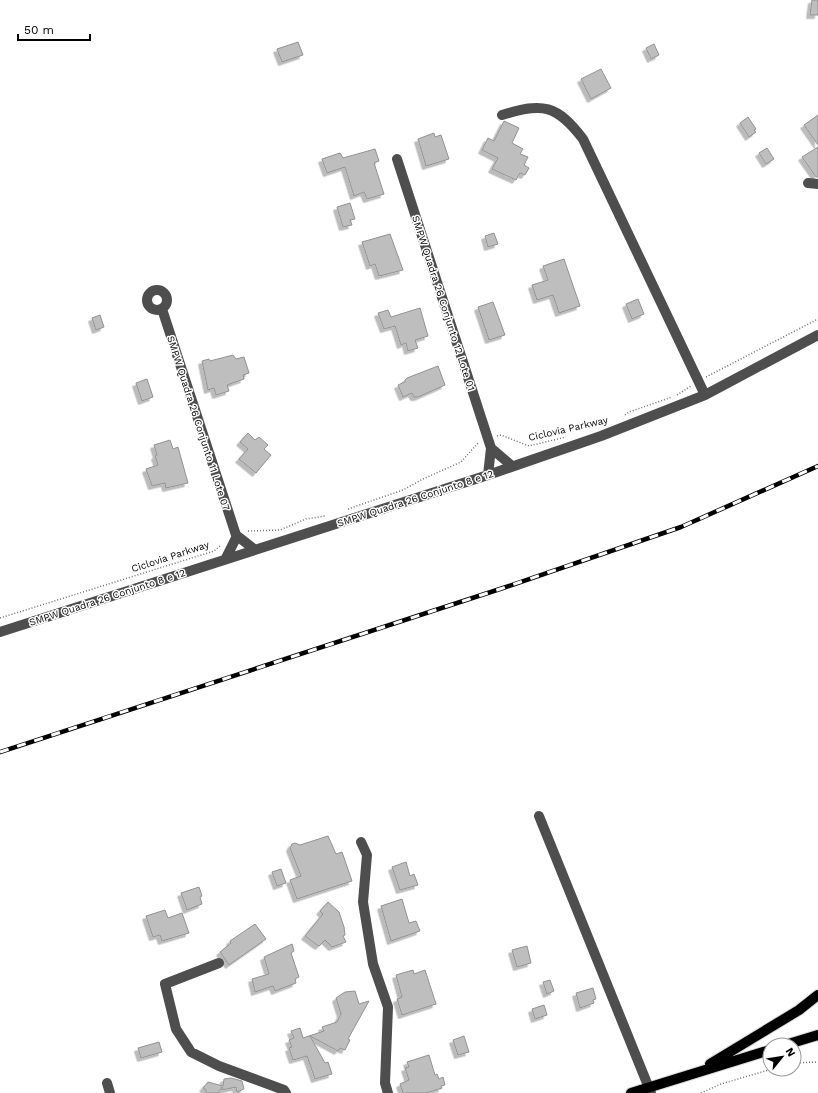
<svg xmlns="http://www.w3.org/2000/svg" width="818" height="1093" font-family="'Work Sans',sans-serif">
<defs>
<filter id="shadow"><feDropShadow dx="-3.5" dy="3.5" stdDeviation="0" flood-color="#0004"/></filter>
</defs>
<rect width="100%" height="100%" fill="#fff"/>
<!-- building -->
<path fill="#bebebe" stroke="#929292" filter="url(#shadow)" d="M812,0H818V15H810Z
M298,42L303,55L282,62L277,49Z
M654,44L659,55L651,59L646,48Z
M601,69L611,88L591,99L581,79Z
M818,115V145L804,125Z
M748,117L756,129L754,130L756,132L749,137L740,123Z
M504,121L519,128L512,143L523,149L520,154L528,157L524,165L529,168L525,175L520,173L516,180L492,169L498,158L482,150L488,138L494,141Z
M434,133L435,137L441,135L449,159L426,166L418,139Z
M818,147V177H816L802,157Z
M767,148L774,159L766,164L759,153Z
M375,149L379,161L374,163L384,194L367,199L364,192L354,196L345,167L327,173L322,159L340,153L343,158Z
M350,203L355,219L350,220L352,225L343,227L337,207Z
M494,233L498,244L488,247L485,236Z
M390,234L403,270L379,276L375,264L370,266L362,242Z
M564,259L580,306L559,313L553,295L537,300L532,285L548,280L543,266Z
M638,299L644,314L632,319L626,304Z
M493,302L505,335L489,340L478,307Z
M420,308L428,336L415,340L418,348L408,351L406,343L401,345L395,326L384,329L378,313L388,310L391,317Z
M100,315L104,327L96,330L92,318Z
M233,355L236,359L244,357L249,373L243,375L244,379L227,385L229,391L216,395L214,388L208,390L202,361L209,359L210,361Z
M438,366L445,385L418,397H414L412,393L403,397L398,385L405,382V380L407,378Z
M147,379L153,397L142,401L136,383Z
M248,433L255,440L259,437L268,445L264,449L271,455L256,473L239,459L248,449L240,442Z
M170,440L173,449L178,447L188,483L166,488L165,483L152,486L146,469L158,465L155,456L157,455L154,445Z
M328,836L336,854L342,852L352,881L297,899L290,880L301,876L290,848L292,844L295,843L300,845Z
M406,862L410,876L414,874L418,885L400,890L392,867Z
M281,869L286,883L277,886L272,872Z
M199,887L202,896L200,897L202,904L187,910L181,893Z
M402,899L409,923L416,921L420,931L391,941L381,906Z
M328,902L339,912L344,927L345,935L343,936L346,942L332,947L325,940L319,946L317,945L305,936L323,914L320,911Z
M165,910L168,918L182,913L189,933L162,941L160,935L153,937L146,916Z
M255,924L266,939L229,965L220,952L231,943L230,941Z
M292,944L294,951L291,953L299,977L295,979L296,983L275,991L273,986L255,992L252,979L269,974L264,957Z
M527,946L531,963L517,967L512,950Z
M413,970L414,974L425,970L436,1004L402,1015L397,999L402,997L396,975Z
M550,980L554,991L547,994L543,982Z
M593,988L596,999L593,1000L594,1003L580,1008L576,993Z
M355,991L359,1004L369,1001L348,1039L350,1040L345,1050L340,1048L338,1051L310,1036L325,1063L328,1062L332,1074L315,1079L307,1056L293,1060L289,1048L292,1047L289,1040L294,1038L291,1031L300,1028L303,1038L324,1031L322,1027L337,1022L341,1014L336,998L345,992Z
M544,1005L547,1015L535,1019L532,1009Z
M464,1036L469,1052L458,1055L453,1040Z
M159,1042L162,1052L141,1058L138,1048Z
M429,1055L435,1075L437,1074L439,1079L443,1077L445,1085L441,1086L442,1088L426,1093H403L400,1084L409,1080L405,1068L409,1067L407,1062Z
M231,1078L242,1081L244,1089L237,1092L236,1087L222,1090V1087L218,1093H206V1090L203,1088L208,1082L223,1086L224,1079Z"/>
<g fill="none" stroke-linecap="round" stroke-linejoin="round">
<defs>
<path id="major" d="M785,1045L818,1035
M710,1064L799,1010L818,995
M631,1093L770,1050"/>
</defs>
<!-- major casing -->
<use href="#major" stroke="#dbdbdb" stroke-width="12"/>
<!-- path -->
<path stroke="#707070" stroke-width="1.5" stroke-dasharray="1 2" stroke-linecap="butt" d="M706,377L818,319
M677,395L691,386
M625,415L629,412L672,397
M497,436L501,435L529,446L566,437
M348,509L403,490L423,479L461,462L479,442
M248,531L280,530L306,519L325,516
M0,618L214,551L220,546
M794,1063L818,1062
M701,1093L721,1084L772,1069"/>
<!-- minor -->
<path stroke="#4e4e4e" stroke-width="10" d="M502,115C543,102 557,105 583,139L705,395
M397,159L491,448L488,475
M808,183L818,184
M147 300a10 10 0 1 1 20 0a10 10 0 1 1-20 0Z
M162,309L236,535L254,549
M491,448L512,466
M226,558L237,536
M0,632L488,475L601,436L705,395L818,335
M539,816L651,1093
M361,842L367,855L363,902L373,964L388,1007L385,1083L388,1093
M219,963L165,984L176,1029L191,1052L219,1066L284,1090L286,1093
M107,1083L110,1093"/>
<!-- major -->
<use href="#major" stroke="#000" stroke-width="10"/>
<defs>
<path id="rail" d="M0,752L500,589L681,527L818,466"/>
</defs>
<!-- rail casing -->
<use href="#rail" stroke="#000" stroke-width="4.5"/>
<!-- rail -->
<use href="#rail" stroke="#fff" stroke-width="3" stroke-dasharray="9" stroke-linecap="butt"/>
</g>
<g text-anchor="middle" stroke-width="3" stroke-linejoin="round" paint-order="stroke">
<!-- street labels -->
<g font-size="10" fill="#000" stroke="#fff">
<text transform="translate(444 303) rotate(72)" y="4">SMPW Quadra 26 Conjunto 12 Lote 01</text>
<text transform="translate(199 423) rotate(72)" y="4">SMPW Quadra 26 Conjunto 11 Lote 07</text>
<text transform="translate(568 428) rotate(-13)" y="4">Ciclovia Parkway</text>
<text transform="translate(415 498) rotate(-18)" y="4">SMPW Quadra 26 Conjunto 8 e 12</text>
<text transform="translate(170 556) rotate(-18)" y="4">Ciclovia Parkway</text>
<text transform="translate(107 597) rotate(-18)" y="4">SMPW Quadra 26 Conjunto 8 e 12</text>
</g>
</g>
<!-- north arrow -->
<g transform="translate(782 1057) rotate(60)"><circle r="19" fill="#ffffff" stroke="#999999"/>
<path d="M0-3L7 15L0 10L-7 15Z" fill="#000000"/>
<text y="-6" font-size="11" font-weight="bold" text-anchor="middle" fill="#000000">N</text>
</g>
<!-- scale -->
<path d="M18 34v6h72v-6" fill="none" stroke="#000000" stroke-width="2"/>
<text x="24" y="34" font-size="12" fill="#000000" stroke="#ffffff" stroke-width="3" paint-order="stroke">50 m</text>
</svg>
